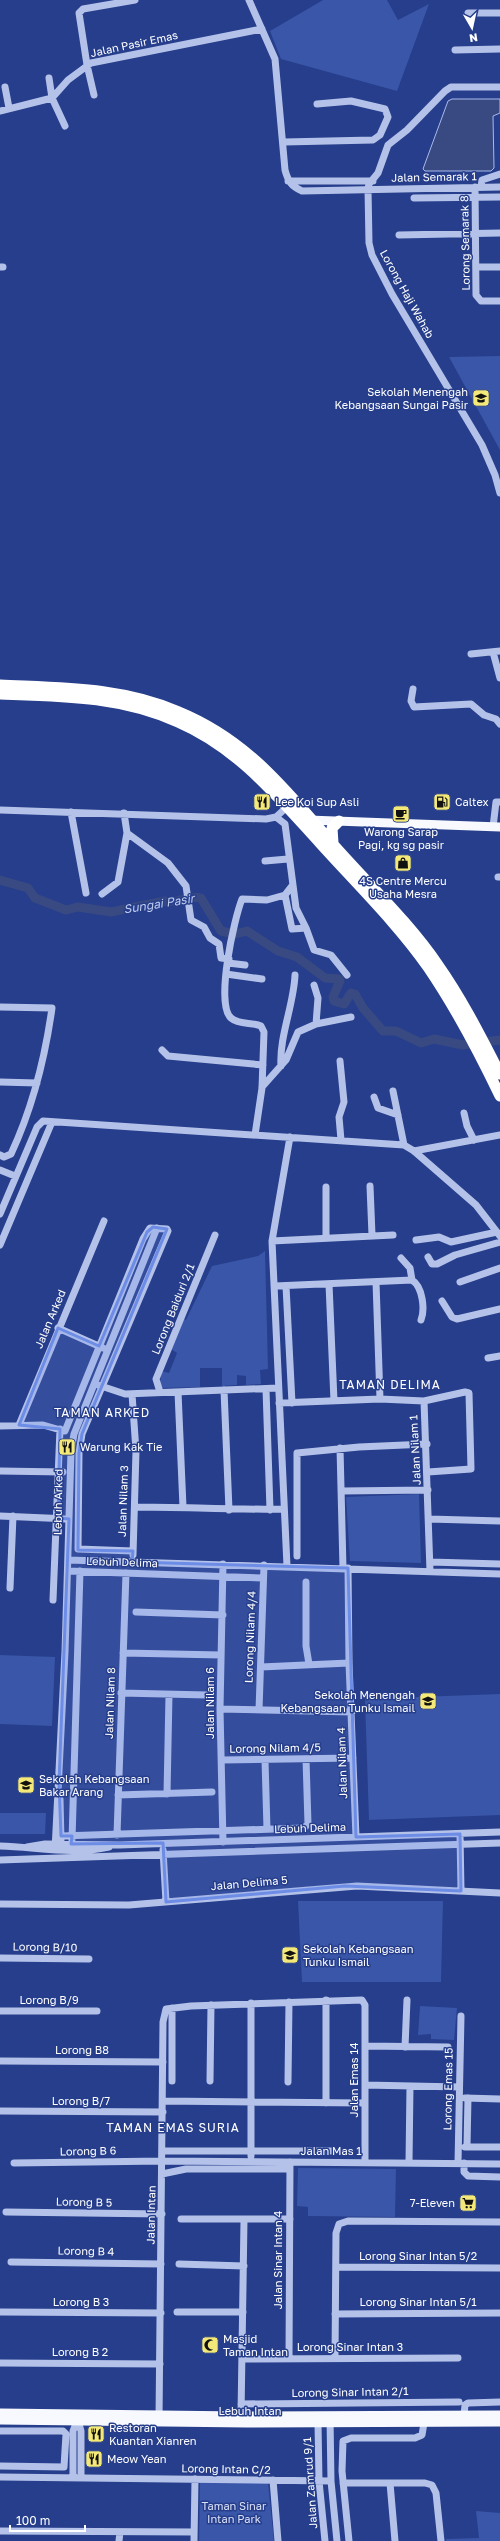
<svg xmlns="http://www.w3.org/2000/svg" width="500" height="2541" font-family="'Golos Text',sans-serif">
<rect width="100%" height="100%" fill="#263e8b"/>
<!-- green -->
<path fill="#3a56a8" d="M323,0H387L398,20L429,4L397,91L281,59L270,31Z
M500,356V450L449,357Z
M265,1251L268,1369L260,1370L261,1384L246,1385V1376L237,1375V1385L222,1386V1368H200V1387L160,1388L161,1371L169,1373L177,1353L171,1349L184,1319L186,1320L212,1266L258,1256Z
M419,1494L421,1563L350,1561L346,1497Z
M0,1655L55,1657L52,1726L0,1724Z
M500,1694V1815L369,1820L365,1699Z
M0,1813H46L45,1834H0Z
M298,1901H443L441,1982H302Z
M420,2006L457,2008L454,2040L431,2039V2034L418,2035Z
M298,2168L396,2169L395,2217L308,2216V2207L297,2206Z
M200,2482L268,2483L274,2541H199Z
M476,2511L500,2513V2541H446V2539L479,2538Z"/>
<!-- water -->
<path fill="#394a83" stroke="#a8baeb" d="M452,99H500V113L493,116L494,168L491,171H425L423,169L448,101Z"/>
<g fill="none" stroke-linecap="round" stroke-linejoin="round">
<!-- river -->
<path stroke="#394a83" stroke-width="9" d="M0,880L28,888L35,898L66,910L78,907L111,912L165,901C177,904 189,895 201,898L221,931L235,934L247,931L278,951L297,957L325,978L339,979L340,981L333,997L334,1001L344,1004L351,993L355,994L363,1008L383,1031H396L421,1043L434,1039L463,1045L500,1040"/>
<!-- minor -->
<path stroke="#b4c2ea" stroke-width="7" d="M249,0L275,59L285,170C288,181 291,186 302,191L500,187
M468,13H500
M455,50L500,49
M49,78L52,98L65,126
M5,87L9,108
M500,87H451L445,91L407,130L388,145L378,173L369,184L368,189L369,243L372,255L392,294L482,445L495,475L500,493
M94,95L87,65L79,13L83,9L135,0
M0,111L52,98L68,80L91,63L262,29
M284,142L373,140L380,135L388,117L385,109L351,101L317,104
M288,181H373
M475,187L476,295L481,301H500
M481,187L482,180L500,174
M414,198L500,197
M399,235L500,233
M0,267H3
M476,267H500
M493,652L500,678
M471,654L500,651
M413,689L411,701L414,707L471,704L484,715L496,719L500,724
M0,810L266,819L276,817L288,806
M71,812L86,893
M124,813L127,833L168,863L186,886L191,920L204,927L210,938L219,944L221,958L229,959
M276,817L285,824L296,908L306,928
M493,827L496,802H500
M265,861L288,859
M498,877H500
M292,886L285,895L292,929L306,928L314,950L331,955L347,975
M102,894L118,882L127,833
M228,963L245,965
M226,974L262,979
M314,985L318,998L316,1024
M0,1007L52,1008C45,1058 32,1109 11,1154L4,1157L0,1155
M162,1050L168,1056L263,1065
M340,1061L344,1102L339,1117L341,1140
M281,1066C279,1037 294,1004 295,975
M0,1082L37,1083
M262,1087L286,1060L298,1032L316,1024L351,1017
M393,1091L404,1145
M374,1097L378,1108L398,1115
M464,1113L467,1126L474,1140
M255,1135L262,1088L264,1032L261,1026C252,1022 239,1025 231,1018C215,1004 234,919 242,899L267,900L285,895
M414,1151L500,1135
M0,1170L15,1176
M370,1186L372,1235
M326,1187V1237
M0,1214L37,1127L43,1121L404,1145L414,1151L476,1205L500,1236
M416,1240L439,1237L451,1242L497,1232
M272,1241L393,1235
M0,1245L52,1122
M428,1257L432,1264H437L455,1255L500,1242
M401,1258L410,1268L412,1280
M376,1282L380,1399
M460,1282L500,1268
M329,1284L334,1401
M275,1286L412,1280C423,1287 425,1310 421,1320
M286,1286L292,1403
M442,1301L452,1317L457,1319L500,1309
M58,1328L103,1348
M488,1358L500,1356
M98,1385L125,1394L278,1388
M266,1389L270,1510
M224,1390L229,1510
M160,1392L156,1379L215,1235
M178,1392L183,1507
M132,1394L136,1451L133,1555
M424,1401L430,1571
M279,1403L380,1399L424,1401L465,1392L469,1393L471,1469L428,1472
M19,1425L104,1221
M0,1426L43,1425L64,1431
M65,1431L143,1239L150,1228L167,1229L168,1231L82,1434L79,1453L78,1549L133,1551
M340,1448L343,1568
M0,1471L63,1472
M342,1491L428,1490
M135,1507C185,1507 233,1510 283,1509
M0,1516L69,1519
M429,1519L500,1521
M297,1556V1453L359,1447L427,1444
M68,1560L500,1574
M430,1562L500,1564
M223,1564L220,1709L223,1842
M287,1566L272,1241L290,1137
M348,1568L349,1663L356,1837
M68,1571L263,1578
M306,1582V1646L309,1664
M10,1588L13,1516
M53,1600L60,1429
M136,1612L223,1615
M123,1653L221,1655
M261,1667L349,1663
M121,1693L207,1695
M220,1709L352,1712
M259,1710L264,1565
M222,1760L353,1758
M265,1760L267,1829
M167,1794L169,1695
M118,1795L212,1792
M60,1799L61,1840
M460,1834L461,1891
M117,1835L126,1573
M61,1836L304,1828L308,1824L306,1759
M72,1840L80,1571
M0,1846C37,1847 73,1855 109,1847
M27,1847L45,1844L120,1845L500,1832
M55,1850L65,1652L71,1451L74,1434L157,1228
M163,1850L166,1902
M0,1860L500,1843
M0,1904L129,1905L357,1886L500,1893
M0,1958L89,1959
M251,2003V2156
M0,2011H97
M365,2046L448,2047
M405,2047L407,2000
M0,2061L163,2062
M172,2081V2008
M210,2081L211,2005
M288,2082L289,2002
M365,2085L459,2087
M465,2098L500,2099
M163,2101L365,2103
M326,2103V2000
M0,2111L163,2112
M467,2146L468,2098
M465,2147H500
M163,2151H332
M14,2163L163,2161L500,2164
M409,2163L410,2086
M458,2163L461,2016
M464,2163V2172L468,2176L500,2177
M162,2174L186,2169H290
M6,2212L162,2214
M181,2219H290
M11,2262L161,2264
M179,2264L244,2266
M336,2267L500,2268
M1,2312L161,2313
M177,2312H243
M335,2314L500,2313
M335,2358L336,2233L339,2224L348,2221L500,2222
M242,2359L458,2358
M289,2359L290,2162
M0,2363L160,2364
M241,2404L459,2402
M464,2415L465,2405L468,2403L500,2402
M241,2416L244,2220
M77,2417L81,2431V2478
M330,2418L331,2481L337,2541
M159,2419L163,2022L166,2009L191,2006L362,2000L365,2005V2163
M318,2423L319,2481L325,2541
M0,2431H63L66,2434L64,2467L0,2466
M0,2477L331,2481
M73,2478V2431L77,2421
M273,2480L278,2541
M343,2483H425L432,2485L436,2493L441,2541
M390,2483L395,2541
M0,2531L194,2532
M119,2541L120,2532
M194,2541L195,2479
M349,2541L342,2471L343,2441L351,2438H415L422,2435L424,2423"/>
<!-- major -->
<path stroke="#f7f9fe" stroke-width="9" d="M308,820L500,827
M0,2413L241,2416L500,2415
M0,2420L247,2423L500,2422"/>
<!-- highway -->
<path stroke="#fff" stroke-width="11" d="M0,685C62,688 122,687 179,712C247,740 285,789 332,843C367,883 408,921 438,965C462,999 481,1037 500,1074
M0,694C61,696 121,696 178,722C238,748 277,796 320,843C357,884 397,923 428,967C456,1008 479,1052 500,1096
M333,843L332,828L339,821"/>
</g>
<!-- marked area -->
<path fill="#6c8ce6" fill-opacity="0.2" stroke="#6c8ce6" stroke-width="3" stroke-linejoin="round" d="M153,1227L167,1229L82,1434L79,1453L78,1550L133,1551L132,1562L348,1568L356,1837L460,1834L461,1891L345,1886L166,1902L163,1843L71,1844L72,1836H61L59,1783L69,1519L58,1518L60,1429L19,1425L58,1328L99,1346L147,1232Z"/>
<!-- icons -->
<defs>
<symbol id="school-square" viewBox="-11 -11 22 22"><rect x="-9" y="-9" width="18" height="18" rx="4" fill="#f3e878" stroke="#263e8b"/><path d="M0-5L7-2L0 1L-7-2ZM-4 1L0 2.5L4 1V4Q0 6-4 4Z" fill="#111"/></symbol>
<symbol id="restaurant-square" viewBox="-11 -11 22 22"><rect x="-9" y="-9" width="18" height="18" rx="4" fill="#f3e878" stroke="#263e8b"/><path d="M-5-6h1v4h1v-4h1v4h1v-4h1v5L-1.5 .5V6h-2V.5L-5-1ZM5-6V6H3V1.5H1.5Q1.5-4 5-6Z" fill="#111"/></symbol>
<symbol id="fuel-square" viewBox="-11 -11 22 22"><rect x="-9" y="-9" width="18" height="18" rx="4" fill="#f3e878" stroke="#263e8b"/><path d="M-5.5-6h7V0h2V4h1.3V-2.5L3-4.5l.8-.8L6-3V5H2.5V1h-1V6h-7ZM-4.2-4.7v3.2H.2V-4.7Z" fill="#111"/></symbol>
<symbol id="cafe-square" viewBox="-11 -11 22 22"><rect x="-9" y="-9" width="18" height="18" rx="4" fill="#f3e878" stroke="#263e8b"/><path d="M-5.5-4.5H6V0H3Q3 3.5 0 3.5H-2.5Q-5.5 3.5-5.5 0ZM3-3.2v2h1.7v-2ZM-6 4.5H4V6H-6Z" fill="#111"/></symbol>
<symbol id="shop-square" viewBox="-11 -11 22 22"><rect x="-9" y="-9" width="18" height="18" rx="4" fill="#f3e878" stroke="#263e8b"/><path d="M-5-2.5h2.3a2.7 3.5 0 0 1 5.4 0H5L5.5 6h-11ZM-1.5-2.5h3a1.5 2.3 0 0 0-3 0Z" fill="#111"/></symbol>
<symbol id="supermarket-square" viewBox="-11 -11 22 22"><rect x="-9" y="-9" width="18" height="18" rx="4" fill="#f3e878" stroke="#263e8b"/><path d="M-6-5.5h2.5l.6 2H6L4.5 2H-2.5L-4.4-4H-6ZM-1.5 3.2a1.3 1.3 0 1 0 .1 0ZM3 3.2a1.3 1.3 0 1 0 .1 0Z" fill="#111"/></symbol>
<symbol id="mosque-square" viewBox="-11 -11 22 22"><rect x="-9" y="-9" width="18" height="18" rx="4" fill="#f3e878" stroke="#263e8b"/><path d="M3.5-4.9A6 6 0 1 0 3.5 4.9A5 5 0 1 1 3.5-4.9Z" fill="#111"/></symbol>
</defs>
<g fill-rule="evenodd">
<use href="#school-square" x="471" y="388" width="20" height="20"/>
<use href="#restaurant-square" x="252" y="792" width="20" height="20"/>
<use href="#fuel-square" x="432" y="792" width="20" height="20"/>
<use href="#cafe-square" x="391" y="804" width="20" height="20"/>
<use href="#shop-square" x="393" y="853" width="20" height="20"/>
<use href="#restaurant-square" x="57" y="1437" width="20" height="20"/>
<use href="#school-square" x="418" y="1691" width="20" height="20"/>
<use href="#school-square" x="16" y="1775" width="20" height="20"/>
<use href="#school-square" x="280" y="1945" width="20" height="20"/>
<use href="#supermarket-square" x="458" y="2193" width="20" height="20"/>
<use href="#mosque-square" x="200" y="2335" width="20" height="20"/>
<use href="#restaurant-square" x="86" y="2424" width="20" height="20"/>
<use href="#restaurant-square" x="84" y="2449" width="20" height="20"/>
</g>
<g text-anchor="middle" stroke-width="3" stroke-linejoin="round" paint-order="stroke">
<!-- street labels -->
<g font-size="11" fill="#fff" stroke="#263e8b">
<text transform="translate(134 44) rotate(-12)" y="4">Jalan Pasir Emas</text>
<text transform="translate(434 177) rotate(-1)" y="4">Jalan Semarak 1</text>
<text transform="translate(465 243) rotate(-91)" y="4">Lorong Semarak 8</text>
<text transform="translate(407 294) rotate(61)" y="4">Lorong Haji Wahab</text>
<text transform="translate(173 1309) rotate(-68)" y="4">Lorong Baiduri 2/1</text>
<text transform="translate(50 1319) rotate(-67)" y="4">Jalan Arked</text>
<text transform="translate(415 1450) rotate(-93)" y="4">Jalan Nilam 1</text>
<text transform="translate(123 1501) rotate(-88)" y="4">Jalan Nilam 3</text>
<text transform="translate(58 1502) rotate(-89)" y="4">Lebuh Arked</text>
<text transform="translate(122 1562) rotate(2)" y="4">Lebuh Delima</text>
<text transform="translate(250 1637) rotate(-88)" y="4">Lorong Nilam 4/4</text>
<text transform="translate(110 1703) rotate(-88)" y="4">Jalan Nilam 8</text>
<text transform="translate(210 1703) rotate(-90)" y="4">Jalan Nilam 6</text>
<text transform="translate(275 1748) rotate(-1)" y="4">Lorong Nilam 4/5</text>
<text transform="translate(342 1763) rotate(-92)" y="4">Jalan Nilam 4</text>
<text transform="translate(310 1828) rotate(-2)" y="4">Lebuh Delima</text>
<text transform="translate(249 1883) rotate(-5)" y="4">Jalan Delima 5</text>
<text transform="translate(45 1947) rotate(1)" y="4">Lorong B/10</text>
<text x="49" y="2004">Lorong B/9</text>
<text x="82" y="2054">Lorong B8</text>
<text transform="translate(354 2080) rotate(-90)" y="4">Jalan Emas 14</text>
<text transform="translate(448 2089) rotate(-89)" y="4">Lorong Emas 15</text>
<text x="81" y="2105">Lorong B/7</text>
<text transform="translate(88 2151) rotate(-1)" y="4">Lorong B 6</text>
<text x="331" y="2155">Jalan Mas 1</text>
<text transform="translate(84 2202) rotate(1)" y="4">Lorong B 5</text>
<text transform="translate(151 2215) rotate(-89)" y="4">Jalan Intan</text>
<text transform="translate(86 2251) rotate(1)" y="4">Lorong B 4</text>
<text x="418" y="2260">Lorong Sinar Intan 5/2</text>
<text transform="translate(278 2260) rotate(-90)" y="4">Jalan Sinar Intan 4</text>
<text x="81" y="2306">Lorong B 3</text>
<text x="418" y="2306">Lorong Sinar Intan 5/1</text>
<text x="350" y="2351">Lorong Sinar Intan 3</text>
<text x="80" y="2356">Lorong B 2</text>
<text transform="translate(350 2392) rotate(-1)" y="4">Lorong Sinar Intan 2/1</text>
<text x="250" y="2415">Lebuh Intan</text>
<text transform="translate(226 2469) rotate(1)" y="4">Lorong Intan C/2</text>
<text transform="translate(310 2483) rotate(-94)" y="4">Jalan Zamrud 9/1</text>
</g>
<!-- poi labels -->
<g font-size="11" fill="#fff" stroke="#263e8b" text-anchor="start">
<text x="468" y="396" text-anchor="end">Sekolah Menengah<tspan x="468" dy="13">Kebangsaan Sungai Pasir</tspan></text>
<text x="275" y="806">Lee Koi Sup Asli</text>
<text x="455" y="806">Caltex</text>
<text x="401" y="836" text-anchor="middle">Warong Sarap<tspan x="401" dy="13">Pagi, kg sg pasir</tspan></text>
<text x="403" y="885" text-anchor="middle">4S Centre Mercu<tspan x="403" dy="13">Usaha Mesra</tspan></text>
<text x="80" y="1451">Warung Kak Tie</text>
<text x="415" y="1699" text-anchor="end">Sekolah Menengah<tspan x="415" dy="13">Kebangsaan Tunku Ismail</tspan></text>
<text x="39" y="1783">Sekolah Kebangsaan<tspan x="39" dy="13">Bakar Arang</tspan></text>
<text x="303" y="1953">Sekolah Kebangsaan<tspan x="303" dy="13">Tunku Ismail</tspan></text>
<text x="455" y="2207" text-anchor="end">7-Eleven</text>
<text x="223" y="2343">Masjid<tspan x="223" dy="13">Taman Intan</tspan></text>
<text x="109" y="2432">Restoran<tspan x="109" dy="13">Kuantan Xianren</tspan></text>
<text x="107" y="2463">Meow Yean</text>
</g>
<!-- park labels -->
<g font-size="11" fill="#d8e0f8" stroke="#263e8b">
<text x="234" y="2510">Taman Sinar<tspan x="234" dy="13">Intan Park</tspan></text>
</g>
<!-- water labels -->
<g font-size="12" font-style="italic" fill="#c0cdf1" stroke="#263e8b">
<text transform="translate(159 904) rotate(-9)" y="4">Sungai Pasir</text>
</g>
<!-- neighbourhood labels -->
<g font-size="12" letter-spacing="1" fill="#fff" stroke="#263e8b">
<text x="390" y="1389">TAMAN DELIMA</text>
<text x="102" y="1417">TAMAN ARKED</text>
<text x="173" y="2132">TAMAN EMAS SURIA</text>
</g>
</g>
<!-- north arrow -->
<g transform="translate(472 28) rotate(171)" stroke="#263e8b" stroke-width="3" paint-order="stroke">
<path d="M0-3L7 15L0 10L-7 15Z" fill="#ffffff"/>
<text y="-6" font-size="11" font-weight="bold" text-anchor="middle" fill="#ffffff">N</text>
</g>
<!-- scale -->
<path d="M10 2525v6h75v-6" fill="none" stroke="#ffffff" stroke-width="2"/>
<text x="16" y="2525" font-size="12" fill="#ffffff" stroke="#263e8b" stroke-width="3" paint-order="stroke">100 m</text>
</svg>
